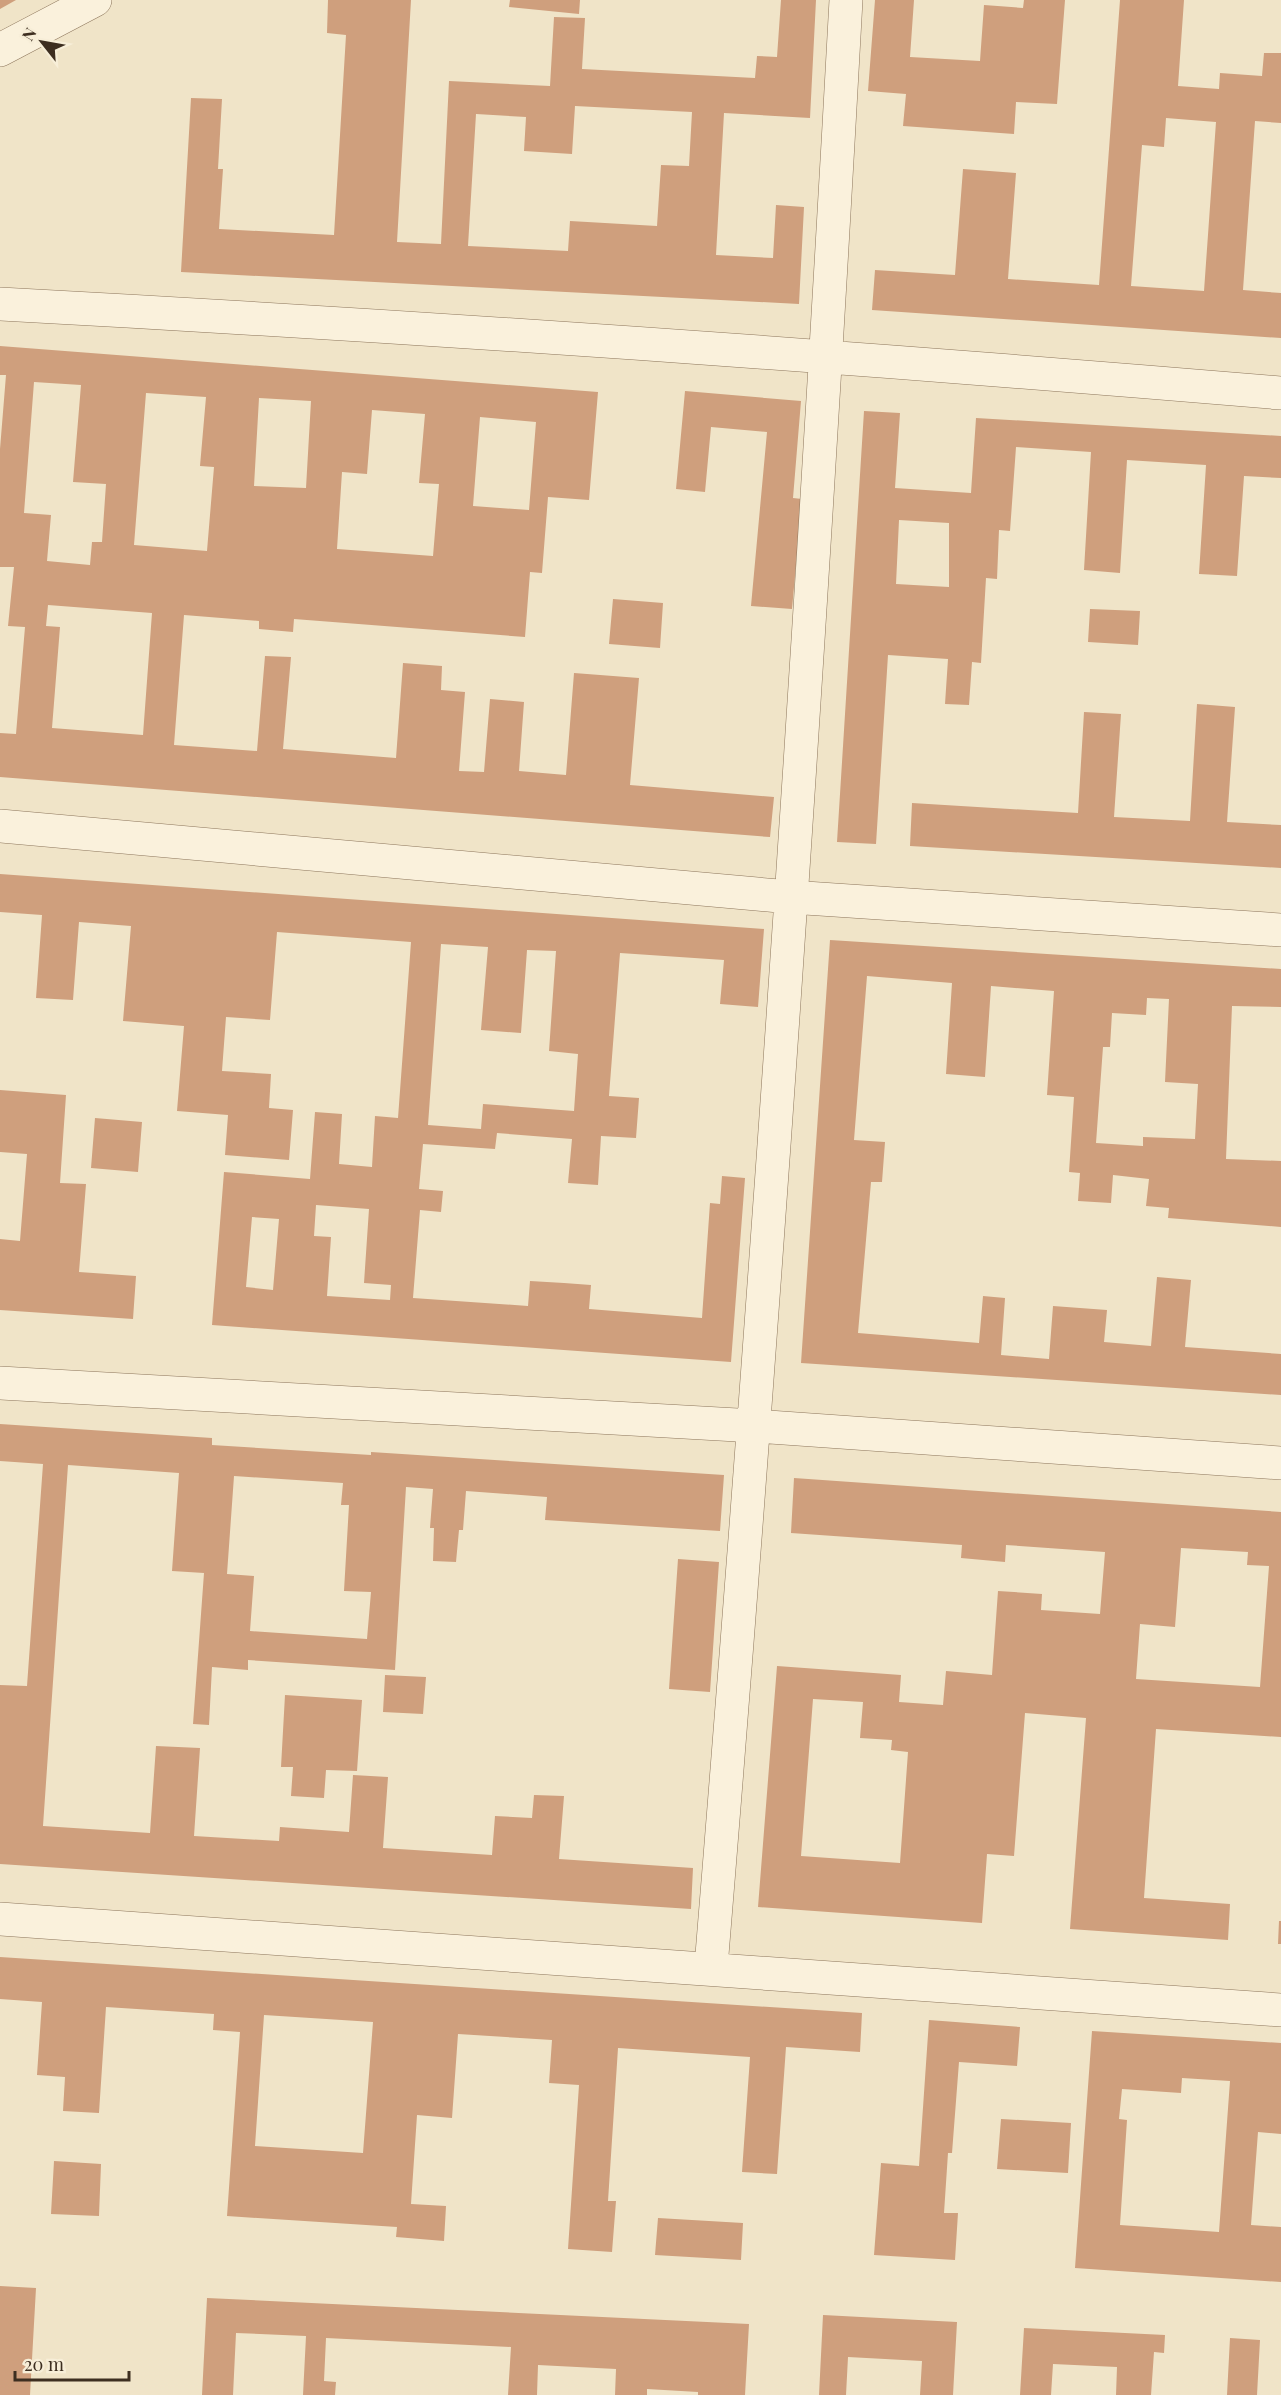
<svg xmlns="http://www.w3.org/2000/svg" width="1281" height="2395" font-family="'Playfair Display',serif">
<rect width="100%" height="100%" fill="#f0e4c8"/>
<!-- building -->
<path fill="#cf9f7d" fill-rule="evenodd" d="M0,0H16L0,9Z
M328,0H411L397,242L441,244L449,81L550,86L554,17L585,18L582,69L755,78L757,56L777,57L781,0H816L810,118L724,113L716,255L773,258L776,205L804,207L799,304L181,272L191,98L222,99L218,169H223L219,229L334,235L346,35L327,33ZM575,106L692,112L689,166L661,165L657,226L570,221L568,251L468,246L476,114L526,117L524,151L572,154Z
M510,0H580L579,14L509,7Z
M875,0H914L910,57L980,61L984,5L1023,8L1024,0H1065L1057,104L1016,102L1014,134L903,126L906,94L868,91Z
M1120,0H1184L1178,86L1219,89L1220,73L1262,76L1264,53H1281V123L1255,121L1243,290L1281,293V338L872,310L875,270L955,275L963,169L1016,173L1008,279L1099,285ZM1166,118L1216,122L1204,291L1131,286L1142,145L1164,147Z
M0,346L598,392L589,500L548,497L542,573L530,572L525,637L294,619L293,632L259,629V621L184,615L174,745L257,751L265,656L291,657L283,749L396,758L403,663L442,666L441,690L465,692L459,771L484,772L490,699L524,702L519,771L566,775L574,673L639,678L630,785L774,797L770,837L0,777V733L16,734L25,627L8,626L14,567H0V449L6,375H0ZM34,382L81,385L73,482L106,484L102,542H92L90,565L47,561L51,515L24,513ZM146,393L206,397L200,466L214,467L207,551L134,545ZM259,398L311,401L306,488L254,486ZM372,410L425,414L419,483L439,484L433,556L337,549L342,472L367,474ZM480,417L536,422L529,510L473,506ZM48,605L152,613L143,735L52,728L60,627L46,626Z
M685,391L801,401L793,498L802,499L792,609L751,606L767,432L711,427L705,492L676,489Z
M864,411L900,413L895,488L971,493L976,418L1281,436V478L1244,476L1237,576L1199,574L1206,465L1127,460L1120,573L1084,570L1091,452L1016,447L1010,531L999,530L997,579L986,578L981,663L972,662L969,705L945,704L948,659L888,655L876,844L837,842ZM899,520L949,523V587L896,584Z
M613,599L663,603L660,648L609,644Z
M1090,609L1140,611L1138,645L1088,642Z
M1197,704L1235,707L1227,822L1281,825V868L910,846L912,803L1078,813L1084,712L1121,714L1114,817L1190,821Z
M0,874L764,929L758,1007L720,1004L724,960L620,953L609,1096L639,1098L636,1138L601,1136L598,1185L568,1183L572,1139L497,1133L495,1149L423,1144L419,1189L443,1191L441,1212L420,1210L413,1298L528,1306L530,1281L564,1283L591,1285L589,1309L702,1318L710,1203L720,1204L722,1176L745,1178L731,1362L212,1325L224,1172L310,1179L315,1112L342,1114L339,1164L372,1167L375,1116L398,1118L411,942L277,932L270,1020L226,1017L222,1071L271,1074L269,1108L293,1110L289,1160L225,1155L228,1115L177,1111L184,1026L123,1021L131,926L79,922L73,1000L36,998L42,915L0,912ZM441,944L488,947L481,1030L521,1033L527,950L556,951L549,1051L578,1054L574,1111L483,1104L481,1129L428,1125ZM316,1205L369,1209L364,1283L391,1285L390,1300L327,1296L331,1237L314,1236ZM252,1217L279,1219L273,1290L246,1287Z
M830,940L1281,969V1007L1232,1006L1226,1159L1281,1161V1227L1168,1218L1169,1208L1146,1206L1149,1179L1113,1175L1111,1203L1078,1201L1080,1173L1069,1172L1074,1097L1047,1095L1054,991L991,986L985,1077L946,1074L952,983L867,976L854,1140L885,1142L882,1182H871L858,1333L979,1343L983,1296L1005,1298L1001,1355L1049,1359L1053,1306L1107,1310L1104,1342L1151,1346L1157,1277L1191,1280L1185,1347L1281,1354V1395L801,1363ZM1147,998L1169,999L1165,1082L1198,1084L1195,1139L1143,1137V1146L1096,1143L1103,1047H1110L1112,1013L1146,1015Z
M0,1090L66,1095L60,1183L86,1184L79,1272L136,1276L133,1319L0,1310V1239L20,1241L27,1154L0,1152Z
M95,1118L142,1122L138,1172L91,1168Z
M0,1424L212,1438V1445L371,1455V1452L724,1475L720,1531L545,1520L547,1497L466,1491L463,1530H459L456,1562L433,1561L434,1528H430L433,1489L406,1487L395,1670L248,1660V1670L212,1667L209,1725L193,1724L204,1573L172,1571L179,1473L68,1465L43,1826L150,1833L156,1746L200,1748L194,1836L279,1841L280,1827L349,1832L353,1775L388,1777L383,1848L492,1855L495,1816L532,1818L534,1795L564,1796L559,1859L693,1868L691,1909L0,1864V1685L27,1686L43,1464L0,1461ZM234,1476L343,1483L341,1505H349L344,1591L371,1592L367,1639L250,1631L254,1576L227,1574Z
M794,1478L1281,1512V1737L1156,1729L1144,1898L1230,1904L1228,1940L1070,1929L1086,1718L1025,1713L1014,1856L987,1854L982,1923L758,1907L777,1666L901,1675L899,1702L943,1705L946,1671L992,1675L998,1591L1042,1594L1041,1610L1100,1614L1105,1552L1006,1545L1005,1562L961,1558L962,1545L791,1533ZM1181,1548L1248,1552L1247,1565L1269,1566L1260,1687L1136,1679L1140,1624L1175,1627ZM813,1699L863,1702L860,1738L892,1740L891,1750L908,1752L900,1863L801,1856Z
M678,1559L719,1562L710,1692L669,1689Z
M385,1675L426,1677L423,1714L383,1712Z
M285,1695L362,1700L357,1771L326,1770L324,1798L291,1796L293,1767H281Z
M1279,1921H1281V1944H1278Z
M0,1957L862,2013L860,2052L786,2047L777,2174L742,2172L750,2057L618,2048L608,2201H616L612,2252L568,2249L579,2085L549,2083L552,2040L458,2034L452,2118L417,2115L411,2204L446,2206L444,2241L396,2237L397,2227L227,2216L240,2032L213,2030L214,2014L106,2007L99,2113L63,2111L65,2077L37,2075L42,2002L0,1999ZM264,2015L373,2022L363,2153L255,2146Z
M929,2020L1020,2027L1017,2066L959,2062L952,2153H948L944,2213H958L955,2260L874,2255L881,2163L919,2166Z
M1092,2031L1281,2043V2134L1258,2132L1251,2225L1281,2227V2282L1075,2268ZM1182,2078L1230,2081L1219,2232L1120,2225L1127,2120L1119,2119L1122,2089L1181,2093Z
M1001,2119L1071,2123L1068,2173L997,2169Z
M54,2161L101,2164L99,2216L51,2214Z
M658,2218L743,2223L741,2260L655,2255Z
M0,2286L36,2288L30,2395H0Z
M207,2298L749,2324L745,2395H698V2392L647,2389V2395H615L616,2369L538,2365L537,2395H508L511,2347L326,2338L324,2381L336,2382L335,2395H303L306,2336L236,2333L233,2395H202Z
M823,2315L957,2322L953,2395H920L922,2361L848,2357L846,2395H819Z
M1024,2328L1165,2335L1164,2353L1154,2352L1151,2395H1116L1117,2367L1053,2364L1051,2395H1020Z
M1230,2338L1260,2340L1257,2395H1227Z"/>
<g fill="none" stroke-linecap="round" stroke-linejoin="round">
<defs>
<path id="street" d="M0,50L95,0
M0,304C428,327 854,357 1281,393
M0,826L790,897L1281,930
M0,1383L755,1426L1281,1463
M0,1919L1281,2010
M711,1967C765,1312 810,656 846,0"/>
</defs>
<!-- street casing -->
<use href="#street" stroke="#8d765c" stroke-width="34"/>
<!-- street -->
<use href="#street" stroke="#faf1dc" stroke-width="33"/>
</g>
<!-- north arrow -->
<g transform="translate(42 42) rotate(301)" stroke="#f7eed8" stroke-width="4.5" paint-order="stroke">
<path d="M0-4.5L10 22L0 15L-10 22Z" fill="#3d2e20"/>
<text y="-9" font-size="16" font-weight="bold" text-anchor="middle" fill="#3d2e20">N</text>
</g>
<!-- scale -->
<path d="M15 2371v9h114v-9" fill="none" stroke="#3d2e20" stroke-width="3"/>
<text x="24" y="2371" font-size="18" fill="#3d2e20" stroke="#f7eed8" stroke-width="4.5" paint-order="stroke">20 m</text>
</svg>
